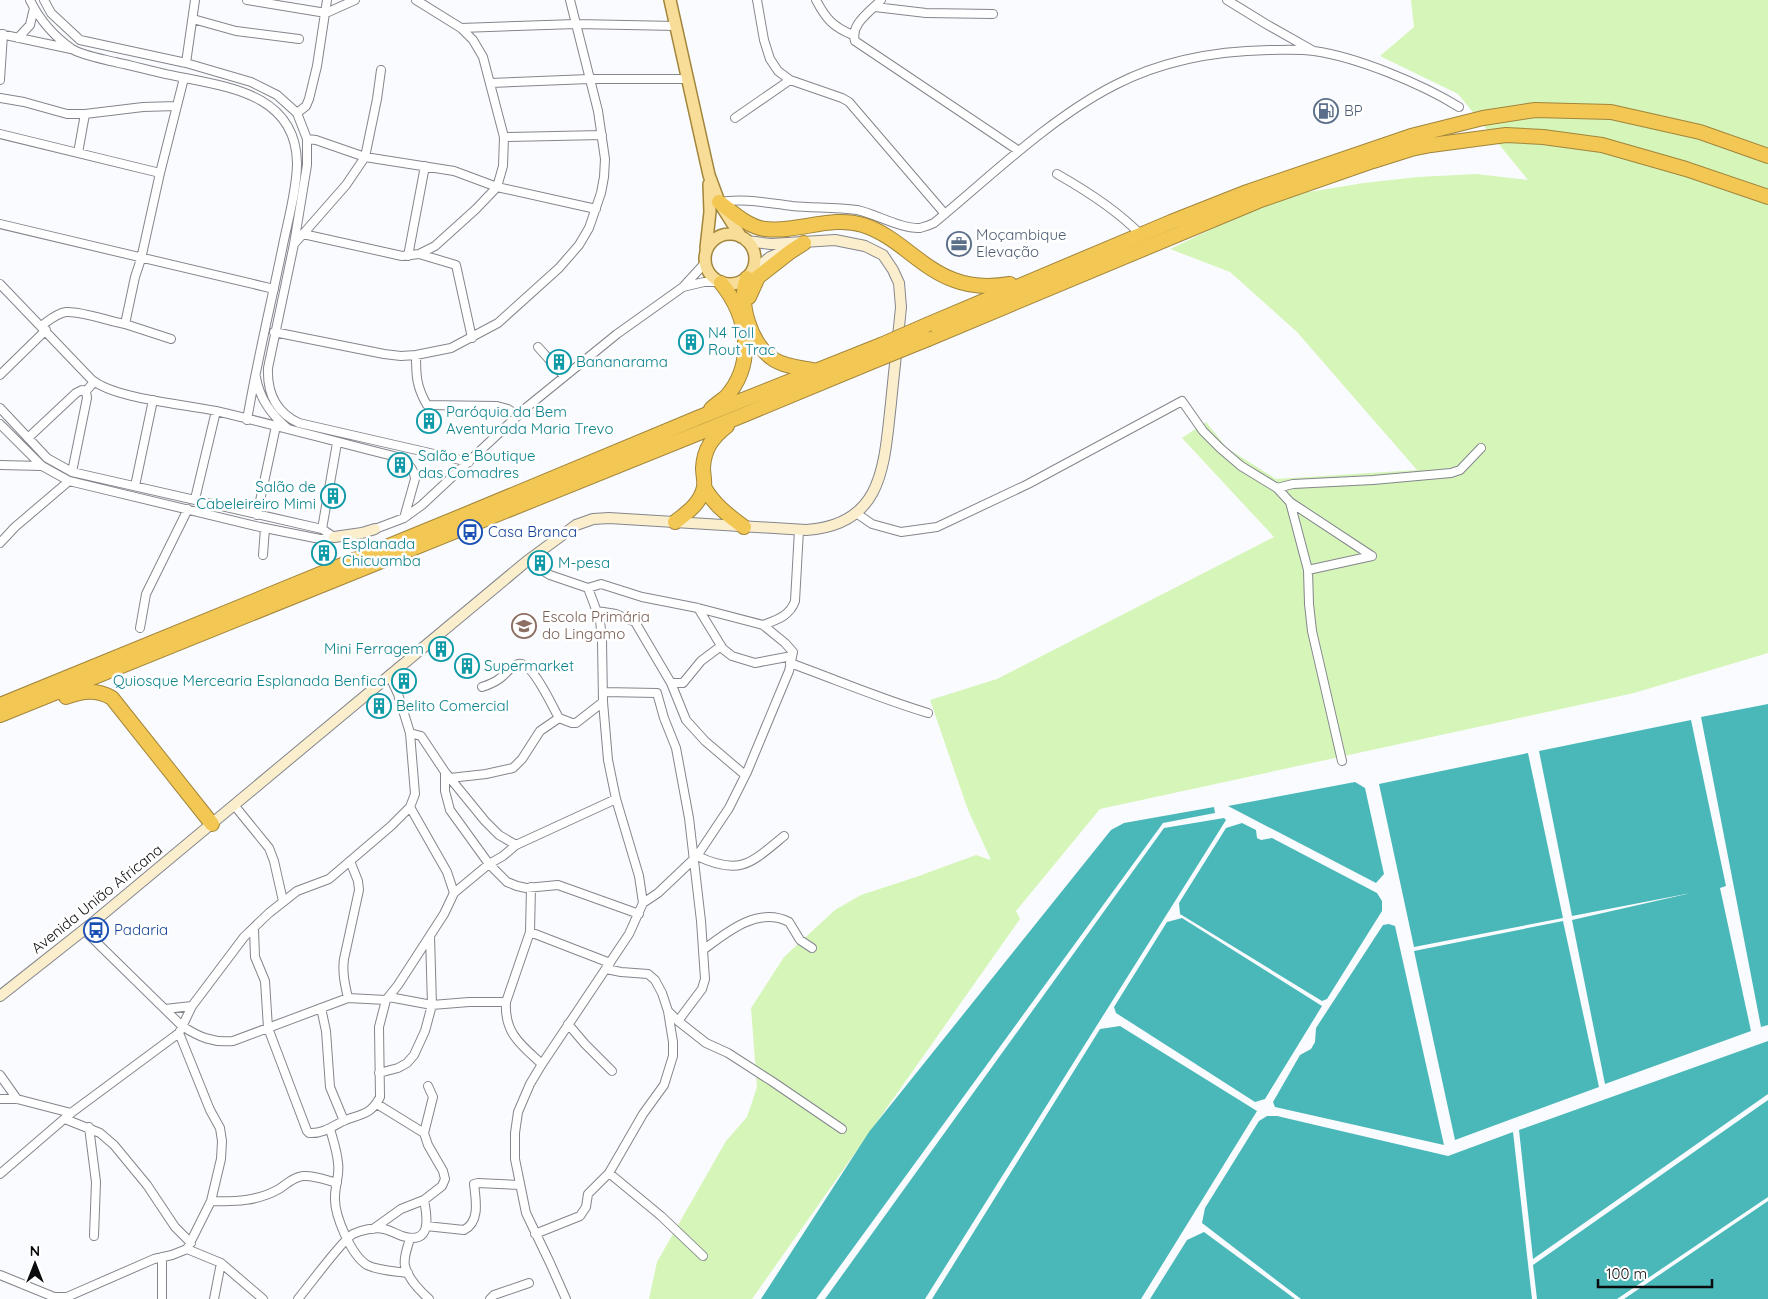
<svg xmlns="http://www.w3.org/2000/svg" width="1768" height="1299" font-family="Quicksand,sans-serif">
<rect width="100%" height="100%" fill="#fafbfe"/>
<!-- green -->
<path fill="#d6f5b8" d="M1411,0H1768V653L1634,693L1100,809L1016,911L1020,919L752,1299H649L657,1262L726,1141L747,1117L757,1087L751,1008L784,957L835,910L861,895L916,877L976,855L991,860L968,810L930,700L997,679L1274,537L1182,438L1206,422L1227,448L1276,479L1417,470L1297,332L1230,272L1170,249L1252,210L1302,193L1364,183L1418,177L1476,174L1528,180L1458,94L1380,56L1414,27Z"/>
<!-- water -->
<path fill="#4ab8b9" d="M1768,704V1025L1761,1027L1701,717Z
M1691,720L1726,886L1720,888L1751,1031L1605,1084L1572,920L1691,893L1572,916L1539,751Z
M1528,753L1563,918L1414,947L1379,784Z
M1355,782L1365,788L1384,874L1376,883L1228,806Z
M1214,807L1215,813L1163,823L816,1299H761L869,1132L1111,830L1124,823Z
M1224,818L1226,820L925,1299H825L1164,828Z
M1242,823L1256,830L1257,838L1261,840L1272,838L1377,893L1382,901V911L1327,999L1322,1001L1180,914L1179,903L1226,828Z
M1182,918L1322,1006L1265,1099L1255,1102L1116,1013L1114,1007L1167,922Z
M1563,921L1599,1087L1455,1140L1414,951Z
M1389,924L1395,926L1444,1145L1275,1107L1273,1102L1300,1055L1311,1049L1315,1042L1316,1028L1383,925Z
M1120,1026L1257,1111L1141,1299H932L1100,1029Z
M1768,1041V1094L1533,1259L1519,1130Z
M1768,1100V1197L1617,1299H1537L1533,1265Z
M1267,1116H1277L1448,1156L1513,1132L1532,1299H1301L1202,1223L1205,1208L1259,1121Z
M1768,1201V1299H1624Z
M1204,1232L1295,1299H1150L1187,1240Z"/>
<g fill="none" stroke-linecap="round" stroke-linejoin="round">
<defs>
<path id="street" d="M30,0C39,19 55,37 72,49C81,55 103,59 115,62C138,67 162,74 185,78C236,88 296,98 297,163C297,189 288,220 283,245C271,304 257,361 247,420
M44,0L51,13L80,40L186,63L251,82L277,95L297,113L307,139V165L294,244L268,368C267,392 275,412 299,423L469,462
M247,0L326,13L355,0
M757,0L764,40L770,59L778,71L790,80L842,98L849,102L945,214
M816,0C826,19 833,27 853,35
M881,0C870,12 850,24 855,41L1019,151
M1227,0L1266,24L1312,50
M875,7L926,13L993,14
M193,19L236,31L299,39
M461,28L576,24L676,26
M0,34L71,49
M18,38L30,25L34,8
M186,63L195,0
M0,80L3,34
M490,83L589,79H688
M0,98L24,102L67,114H85
M297,113L306,106L309,99L317,66L327,0
M735,118L790,80
M0,134L160,173
M504,137L602,135
M307,139L316,140L365,157L454,171L497,187L596,209
M78,153L85,114L143,107L177,106
M1057,174C1087,191 1117,210 1141,235
M719,202C744,198 767,203 792,206C813,208 835,207 857,210C876,214 901,229 920,228C924,227 930,225 934,223C990,177 1050,118 1115,85C1163,60 1215,51 1269,50C1284,50 1299,49 1314,51C1357,57 1422,84 1459,107
M0,224L274,289
M303,234L346,185L365,157L377,99L381,70
M294,244L303,234L402,256L419,254L435,246L476,209L497,187L503,166L504,137L483,57L473,40L461,28L416,0
M419,254L456,265L472,338
M408,256L425,166
M0,284L91,379C114,399 184,404 216,411C276,425 336,442 397,457C406,462 414,467 415,479L404,518
M683,287L704,282H718
M125,324L171,339
M41,326C48,321 57,313 66,312C81,311 109,321 125,324L135,277L141,259L160,173L184,78
M274,332L384,354L401,356L416,355L451,348L498,323L559,268L579,245L589,228L601,193L604,177L605,159L598,111L570,0
M538,347L564,376
M416,355C416,375 416,386 427,405L497,406L508,409L518,416
M0,375L46,330
M256,377C259,397 272,415 287,428
M0,408L47,458L72,472L322,529L334,537
M0,424L42,466L69,481L260,527L320,539L334,537
M28,438L76,393L82,390L86,391L94,382
M0,465L42,466
M72,472L87,398L86,391
M135,486L153,400
M1277,488L1293,484L1373,480L1451,473L1460,470L1481,448
M195,499L216,411
M1290,502L1372,556
M856,513L872,524L901,532L937,527L1028,484L1182,401L1203,431L1220,448L1241,466L1277,488L1290,502L1308,570L1309,604L1312,631L1342,761
M257,515L276,426
M322,529L337,443
M375,529L404,518L422,505L527,407L617,334L683,287L705,263
M0,543L15,527L69,481
M263,555L265,528
M527,561L550,575L588,588L601,584L642,597L698,608L763,625L785,643L793,652L789,671L747,772L729,808L697,856L658,893L643,903
M1308,570L1372,556
M698,608L723,649L732,656L755,663L792,656
M597,611L616,614L635,622L671,683L686,720L705,741L745,775
M763,625C776,620 790,616 795,601L799,530
M140,628L146,594L188,509
M790,663C837,680 881,699 928,713
M671,683H683L701,661L721,646
M482,687C488,685 494,683 499,679C505,675 511,666 518,664C532,660 553,708 559,718L572,723H576L603,702
M603,692L657,693L664,718L676,748L689,818L701,921L705,979L702,989L678,1021
M410,733L421,736L445,772L485,821L499,835L516,845
M445,772V791L450,810L489,864L507,882L517,886L526,888L558,885L639,914
M450,778L486,774L513,768L522,759L540,731L559,718
M234,805L269,848L274,861L283,901
M697,856C740,876 750,864 784,836
M350,861L358,881L359,890L344,959C342,972 345,985 348,998L386,1000
M531,887L530,932L506,1002C504,1033 521,1045 542,1064
M454,893L489,864L503,856L516,845L616,799
M254,929L255,957L265,981L268,1028L307,1131L309,1133C323,1134 333,1126 345,1120C353,1117 364,1115 370,1110C375,1106 377,1103 380,1097L379,1027L386,1000L398,985L444,914L454,893L447,872L410,807
M84,930L182,1026C199,1037 213,1043 233,1041L348,998
M530,932L610,963
M703,950C727,932 758,906 789,922L800,940L812,948
M606,969L621,972L648,974L655,980L662,993L668,1011L678,1021L706,1043L728,1053L773,1082L842,1129
M389,997L432,1005L469,1002H506
M321,1008L326,1031L330,1087L344,1121
M165,1009L192,1006
M568,1024L585,1044L612,1071
M379,1073L398,1068L407,1063L414,1055L425,1031L432,1005L430,936
M0,1075L17,1099
M0,1099H17L71,1113
M65,1119L100,1133L114,1145L147,1185L175,1227L191,1243
M89,1127L96,1182L94,1236
M330,1129C333,1140 337,1151 338,1163C340,1174 335,1185 335,1197C334,1215 351,1255 367,1265C379,1271 395,1271 408,1273
M424,1133L433,1097L428,1086
M609,1173L661,1216L703,1256
M0,1174L71,1113L179,1033L192,1006L244,937L269,913L297,891L329,879L391,826L410,807L415,794L410,733L398,694L389,675
M211,1201C235,1202 258,1201 279,1189C287,1184 293,1177 303,1176C314,1175 326,1180 337,1183
M426,1226L464,1230C480,1222 476,1201 474,1184L478,1183L519,1185
M373,1229L401,1209L424,1200
M535,1234L580,1216L586,1207L588,1194L609,1173L643,1114L664,1085L673,1056V1042L668,1011
M410,1238C408,1247 403,1257 405,1266C408,1278 420,1291 429,1299
M187,1249L221,1263L263,1299
M162,1257V1299
M0,1275L54,1297H67L154,1259L172,1255L187,1249L211,1201L221,1159L222,1141L220,1128L210,1110L179,1033
M214,1299L221,1263
M298,1299C308,1287 343,1239 353,1234C361,1230 375,1227 384,1229C390,1230 396,1234 402,1236C431,1245 428,1220 424,1200L442,1186L445,1179L443,1171L428,1145L424,1133L377,1104
M490,1299L494,1295L529,1283
M566,1299L550,1263L526,1213L515,1159V1133L518,1112L530,1084L542,1064L629,934L643,903L639,876L616,799L608,760L603,702L602,641L600,620L588,588"/>
<path id="secondary" d="M752,272L770,257L789,249
M334,537L362,533L375,529
M0,996L90,925L527,561L576,525L593,519L609,518L806,530C884,525 884,464 891,403C894,371 898,339 901,307L899,283L893,270L883,255L865,246L835,240L771,244L746,241"/>
<path id="primary" d="M670,0L709,175L719,202L741,237
M705 259a25 25 0 1 1 50 0a25 25 0 1 1-50 0Z
M706,248L710,212L709,184"/>
<path id="highway" d="M719,202C732,212 748,227 765,229C798,233 831,215 863,225C898,236 920,268 954,280C972,287 992,287 1010,284
M747,278C738,303 750,343 773,359C785,367 803,368 817,371
M749,297L758,277L790,252L804,243
M929,324L1171,222L1247,192L1411,136L1483,118L1535,110L1611,112L1700,132L1768,156
M928,339L1258,201L1373,161L1411,149L1431,145L1506,135L1543,137L1602,145L1686,169L1768,197
M711,409C715,405 721,401 726,397C756,363 748,316 721,283
M704,487C714,505 728,515 744,527
M675,522C687,513 701,503 704,487C705,481 703,474 703,468C704,448 713,437 727,426
M66,697C83,691 96,689 112,698L212,824
M0,705L462,516L700,417L881,345
M0,715L746,414L881,358"/>
</defs>
<!-- street casing -->
<use href="#street" stroke="#84868d" stroke-width="10"/>
<!-- secondary casing -->
<use href="#secondary" stroke="#84868d" stroke-width="12"/>
<!-- primary casing -->
<use href="#primary" stroke="#a1853b" stroke-width="14"/>
<!-- highway casing -->
<use href="#highway" stroke="#a1853b" stroke-width="16"/>
<!-- street -->
<use href="#street" stroke="#fff" stroke-width="8"/>
<!-- secondary -->
<use href="#secondary" stroke="#fbeecc" stroke-width="10"/>
<!-- primary -->
<use href="#primary" stroke="#f8dd98" stroke-width="11"/>
<!-- highway -->
<use href="#highway" stroke="#f3c754" stroke-width="14"/>
<defs>
<path id="highway-bridge" d="M881,345L929,324
M881,358L928,339"/>
</defs>
<!-- highway-bridge casing -->
<use href="#highway-bridge" stroke="#a1853b" stroke-width="16" stroke-linecap="butt"/>
<!-- highway-bridge -->
<use href="#highway-bridge" stroke="#f3c754" stroke-width="14"/>
</g>
<!-- icons -->
<defs>
<symbol id="fuel-ring" viewBox="-11 -11 22 22"><circle r="9.5" fill="#fff" stroke="#5c6f8a" stroke-width="1.5"/><path d="M-5.5-6h7V0h2V4h1.3V-2.5L3-4.5l.8-.8L6-3V5H2.5V1h-1V6h-7ZM-4.2-4.7v3.2H.2V-4.7Z" fill="#5c6f8a"/></symbol>
<symbol id="office-ring" viewBox="-11 -11 22 22"><circle r="9.5" fill="#fff" stroke="#5c6f8a" stroke-width="1.5"/><path d="M-6-3h4V-5.5h4V-3h4V5H-6ZM-1-4.5V-3h2v-1.5ZM-6 0V1H6V0Z" fill="#5c6f8a"/></symbol>
<symbol id="building-ring" viewBox="-11 -11 22 22"><circle r="9.5" fill="#fff" stroke="#0f9aa8" stroke-width="1.5"/><path d="M-4-6H4V6H1V3H-1V6H-4ZM-2.5-4.3h1.7v1.8h-1.7ZM.8-4.3h1.7v1.8H.8ZM-2.5-1h1.7V.8h-1.7ZM.8-1h1.7V.8H.8Z" fill="#0f9aa8"/></symbol>
<symbol id="bus-ring" viewBox="-11 -11 22 22"><circle r="9.5" fill="#fff" stroke="#1a4fb4" stroke-width="1.5"/><path d="M-5-6H5V4H4V6H2V4H-2V6H-4V4H-5ZM-3.5-4V0h7V-4ZM-3.5 1.2v1.5H-2V1.2ZM2 1.2v1.5H3.5V1.2Z" fill="#1a4fb4"/></symbol>
<symbol id="school-ring" viewBox="-11 -11 22 22"><circle r="9.5" fill="#fff" stroke="#8d6e63" stroke-width="1.5"/><path d="M0-5L7-2L0 1L-7-2ZM-4 1L0 2.5L4 1V4Q0 6-4 4Z" fill="#8d6e63"/></symbol>
</defs>
<g fill-rule="evenodd">
<use href="#fuel-ring" x="1312" y="97" width="28" height="28"/>
<use href="#office-ring" x="945" y="230" width="28" height="28"/>
<use href="#building-ring" x="677" y="328" width="28" height="28"/>
<use href="#building-ring" x="545" y="348" width="28" height="28"/>
<use href="#building-ring" x="415" y="407" width="28" height="28"/>
<use href="#building-ring" x="386" y="451" width="28" height="28"/>
<use href="#building-ring" x="319" y="482" width="28" height="28"/>
<use href="#bus-ring" x="456" y="518" width="28" height="28"/>
<use href="#building-ring" x="310" y="539" width="28" height="28"/>
<use href="#building-ring" x="526" y="549" width="28" height="28"/>
<use href="#school-ring" x="510" y="612" width="28" height="28"/>
<use href="#building-ring" x="427" y="635" width="28" height="28"/>
<use href="#building-ring" x="453" y="652" width="28" height="28"/>
<use href="#building-ring" x="390" y="667" width="28" height="28"/>
<use href="#building-ring" x="365" y="692" width="28" height="28"/>
<use href="#bus-ring" x="82" y="916" width="28" height="28"/>
</g>
<g text-anchor="middle" stroke-width="5" stroke-linejoin="round" paint-order="stroke">
<!-- service labels -->
<g font-size="15" fill="#4e5e75" stroke="#fff" text-anchor="start">
<text x="1344" y="116">BP</text>
<text x="976" y="240">Moçambique<tspan x="976" dy="17">Elevação</tspan></text>
</g>
<!-- culture labels -->
<g font-size="15" fill="#0d838f" stroke="#fff" text-anchor="start">
<text x="708" y="338">N4 Toll<tspan x="708" dy="17">Rout Trac</tspan></text>
<text x="576" y="367">Bananarama</text>
<text x="446" y="417">Paróquia da Bem<tspan x="446" dy="17">Aventurada Maria Trevo</tspan></text>
<text x="418" y="461">Salão e Boutique<tspan x="418" dy="17">das Comadres</tspan></text>
<text x="316" y="492" text-anchor="end">Salão de<tspan x="316" dy="17">Cabeleireiro Mimi</tspan></text>
<text x="342" y="549">Esplanada<tspan x="342" dy="17">Chicuamba</tspan></text>
<text x="558" y="568">M-pesa</text>
<text x="424" y="654" text-anchor="end">Mini Ferragem</text>
<text x="484" y="671">Supermarket</text>
<text x="386" y="686" text-anchor="end">Quiosque Mercearia Esplanada Benfica</text>
<text x="396" y="711">Belito Comercial</text>
</g>
<!-- transit labels -->
<g font-size="15" fill="#164399" stroke="#fff" text-anchor="start">
<text x="488" y="537">Casa Branca</text>
<text x="114" y="935">Padaria</text>
</g>
<!-- education labels -->
<g font-size="15" fill="#785e54" stroke="#fff" text-anchor="start">
<text x="542" y="622">Escola Primária<tspan x="542" dy="17">do Lingamo</tspan></text>
</g>
<!-- street labels -->
<g font-size="15" fill="#0a0b0d" stroke="#fff">
<text transform="translate(97 899) rotate(-39)" y="5">Avenida União Africana</text>
</g>
</g>
<!-- north arrow -->
<g transform="translate(35 1264)" stroke="#ffffff" stroke-width="4" paint-order="stroke">
<path d="M0-4L9 19L0 12L-9 19Z" fill="#0a0b0d"/>
<text y="-8" font-size="14" font-weight="bold" text-anchor="middle" fill="#0a0b0d">N</text>
</g>
<!-- scale -->
<path d="M1598 1279v8h114v-8" fill="none" stroke="#0a0b0d" stroke-width="2.5"/>
<text x="1606" y="1279" font-size="15" fill="#0a0b0d" stroke="#ffffff" stroke-width="4" paint-order="stroke">100 m</text>
</svg>
